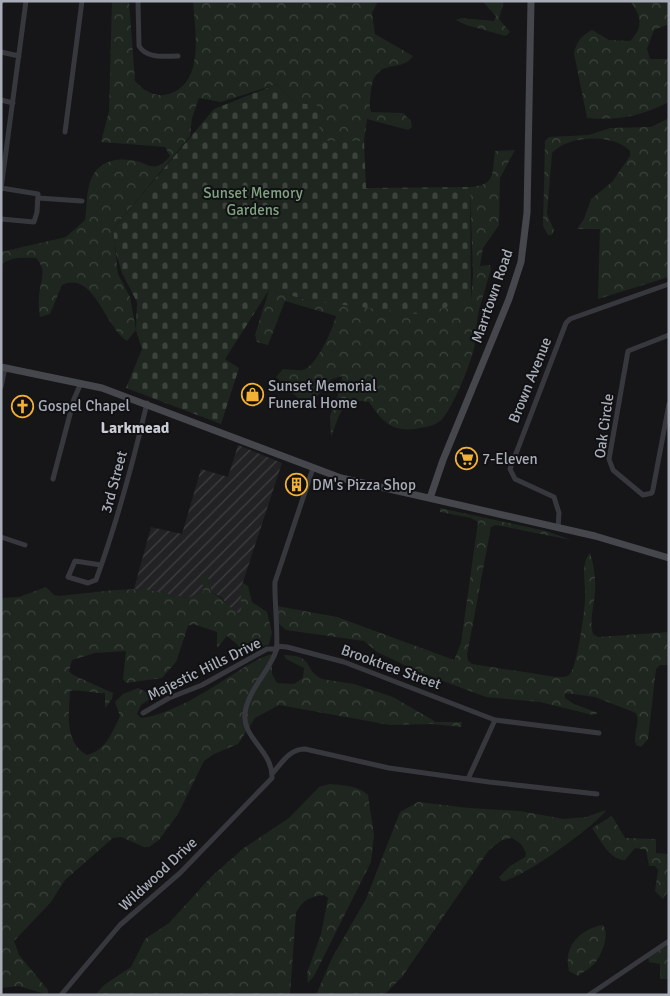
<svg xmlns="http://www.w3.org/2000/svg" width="670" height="996" font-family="Signika,sans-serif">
<defs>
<pattern id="industrial-furrows" width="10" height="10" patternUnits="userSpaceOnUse" patternTransform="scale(1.25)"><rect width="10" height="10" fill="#222225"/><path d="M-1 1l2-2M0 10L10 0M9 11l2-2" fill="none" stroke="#3f3f43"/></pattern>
<pattern id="forest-crowns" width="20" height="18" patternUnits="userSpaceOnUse" patternTransform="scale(1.25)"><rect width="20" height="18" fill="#1e261f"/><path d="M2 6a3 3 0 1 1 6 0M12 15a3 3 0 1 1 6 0" fill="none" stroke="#3c433d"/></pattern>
<pattern id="cemetery-stones" width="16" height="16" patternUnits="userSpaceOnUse" patternTransform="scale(1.25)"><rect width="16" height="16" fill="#1e261f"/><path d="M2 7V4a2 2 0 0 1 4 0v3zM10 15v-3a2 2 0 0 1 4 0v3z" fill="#3c433d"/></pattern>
</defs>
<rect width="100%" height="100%" fill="#161618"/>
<!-- industrial -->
<path fill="url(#industrial-furrows)" d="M238,445L282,463L241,588V615L232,610L221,597L211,592L199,578L204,587L203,592L188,598L134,589L151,527L182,534L201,469L228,477Z"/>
<!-- forest -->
<path fill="url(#forest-crowns)" d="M112,1H129L135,81C144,91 155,98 169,94C205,83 195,30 193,1H378L372,13L375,34L413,56C401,74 374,56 371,92C370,99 369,105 371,112L403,113L411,121L412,127L408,130L367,119L364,141H321L295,103L277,84L221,102L199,98L192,118L190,136L113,229L118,274L130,297L136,330L127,341C104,326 94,270 62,285L50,314L40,317C39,311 38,303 39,296C40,281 48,271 36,258C24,258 9,256 1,266V252L66,237L85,220C87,209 86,197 89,186C95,160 118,156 140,162C144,163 147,166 151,166C159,168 165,162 170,156L165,147L101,142L109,111Z
M482,1H504L499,19L510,32L506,36L466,25L456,20L461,18L494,21L496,16Z
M630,1H669V24L654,30L647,49L650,59H669V102C641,116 618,121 587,118L574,53C577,41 581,36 592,30L609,40L630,41C644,27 641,15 630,1Z
M669,118V277L598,299L600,229H577L584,219L591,199L612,182L630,156V151C613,133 568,135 552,153L547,214L554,230L552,235H548L543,226L545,141L549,137L589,135L610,128L651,127Z
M515,150L500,178L499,225L483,248L480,266L490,265L491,269C487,283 483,296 479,310C476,321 477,333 475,344C472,361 452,411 440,421C433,427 424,427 415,429C391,432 381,420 369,402C341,396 340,415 331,437L330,416L341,387L342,376L332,379L311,403L300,400L276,377L283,369C289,369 297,371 303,370C316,367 333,329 336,316L285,301L268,345L257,342L255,335L269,290L312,301H471L473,275L470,187C496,185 492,174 495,151Z
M440,508L546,531L571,540L496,525L491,527L467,655L468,661L472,664L556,677C560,677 567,678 570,674C577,667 585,610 585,598C586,585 580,563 590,553C594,565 596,579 595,592C594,607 589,620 593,634L598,637L669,632V665H660L656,669L648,739L641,747L636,745C632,734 641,724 636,713L595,697L565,693V698L574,704L598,713L593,715L540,702L486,697L419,672L377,652L364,641L286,630L279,624L277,606L337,617L454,660L461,643L478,522L471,518L440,512Z
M202,574L211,581V592C223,598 229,608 241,615V588L243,583L248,586L252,602L267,612L272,633L269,644L242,654L238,645L227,636L217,648V632L193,624L188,626L176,662L162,678L126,683L123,679L126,651L95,653L72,660L69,671L73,675L113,693L112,699L105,708V693C92,694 82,689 70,691C69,714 64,742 87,755C105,751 112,733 120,716L115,702L123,694L138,688L148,693L150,699L141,705L137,714L141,718C170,715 207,691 232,675C245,667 257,658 272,654V674L277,683L294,684L303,678L304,668L286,659L284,655C315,655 303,670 322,679L354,684L393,697L436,722H462L461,727L432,724L390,725L279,705L255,718L238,744L214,754L204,761L178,814L159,840L149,847H144L121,837L113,838L65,880L51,902L14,941L19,955L48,990V995L19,986L1,988V598L19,597L46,587L54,595L59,596L115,590L143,589L188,598L203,592L204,587L199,578Z
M330,784C341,785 360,786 368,795L374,835L371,862L314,976L308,983L307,973L321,934L328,898L324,895C309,897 303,900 296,913L290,995H95L104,985L131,967L145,939L169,923L212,876L244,848L289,818L319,787Z
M418,802L469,808L520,811L564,819L586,817L606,810C597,825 519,881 502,881L499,877L510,866L525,857L526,853L521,844L512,838L502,840L489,850L402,977L384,995H316L332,958L366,899L400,812Z
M612,816L625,838L656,839V853L669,854L668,891L663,899L655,891L658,870L655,866H649L646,850L635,848L625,860C609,860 600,839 592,828Z
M603,925C610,935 602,954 595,963C591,968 583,972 578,976L569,971C563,946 580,929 603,925Z
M669,944V979H660V964L649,962L648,957Z"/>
<!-- cemetery -->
<path fill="url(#cemetery-stones)" d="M277,84L295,103L317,105L321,141H364L366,188L470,187L471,301L418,314L312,301L269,290L225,359L239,368L221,424L126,388L142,349L136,330L137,302L122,273L116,253L113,229L214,109Z"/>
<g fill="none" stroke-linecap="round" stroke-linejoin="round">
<!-- street -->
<path stroke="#37383d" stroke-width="5" d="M138,1L139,46C147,59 164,56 178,56
M1,2L2,1
M1,52L19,56
M1,100L13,103
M65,132L82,1
M1,189L26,1
M38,198L82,201
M1,219L34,222L37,212L38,194L1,188
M669,335L628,351L609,459L613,470L643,495L652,493L653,489L669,404
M1,387L5,368
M53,479L74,399L81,383
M558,528L559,513L554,497L515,479L510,469L566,323L570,319L669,284
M1,537L25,545
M101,565L75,561L68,577L88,583L96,580C117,522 133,463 147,403
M277,646L287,647L344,662L495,720L599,733
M143,713L169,698L202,685L267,649H277
M272,774C282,763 289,749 305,749L389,768L489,782L597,794
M468,779L495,720
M61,995L120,925L180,873L272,778C273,750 242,739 245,713C248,690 269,672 276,651C279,641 274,597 275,582L313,468
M589,995L669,941"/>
<!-- secondary -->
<path stroke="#45474d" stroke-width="7" d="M1,367L102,388L341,478L595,536L669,558
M430,498L443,460L509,299L521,262L527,213L531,1"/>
</g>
<!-- icons -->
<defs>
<symbol id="shop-ring" viewBox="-11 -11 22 22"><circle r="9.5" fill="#111113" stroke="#f2b134" stroke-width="1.5"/><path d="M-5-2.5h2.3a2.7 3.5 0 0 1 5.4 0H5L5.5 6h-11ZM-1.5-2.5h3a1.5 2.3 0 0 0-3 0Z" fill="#f2b134"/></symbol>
<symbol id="church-ring" viewBox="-11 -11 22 22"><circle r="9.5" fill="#111113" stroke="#f2b134" stroke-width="1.5"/><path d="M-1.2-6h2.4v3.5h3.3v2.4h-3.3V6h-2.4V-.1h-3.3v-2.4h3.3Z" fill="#f2b134"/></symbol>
<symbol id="supermarket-ring" viewBox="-11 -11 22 22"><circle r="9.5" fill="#111113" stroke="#f2b134" stroke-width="1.5"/><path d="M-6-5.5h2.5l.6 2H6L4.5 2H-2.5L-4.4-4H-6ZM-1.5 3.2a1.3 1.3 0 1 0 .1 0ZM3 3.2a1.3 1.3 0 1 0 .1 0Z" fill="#f2b134"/></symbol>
<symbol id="building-ring" viewBox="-11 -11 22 22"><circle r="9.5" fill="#111113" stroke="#f2b134" stroke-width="1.5"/><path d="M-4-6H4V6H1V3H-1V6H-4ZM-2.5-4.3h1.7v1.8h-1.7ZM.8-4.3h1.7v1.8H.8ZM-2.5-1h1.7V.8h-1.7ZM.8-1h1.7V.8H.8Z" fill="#f2b134"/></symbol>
</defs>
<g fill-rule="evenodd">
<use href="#shop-ring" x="240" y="382" width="25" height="25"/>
<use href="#church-ring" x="10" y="394" width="25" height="25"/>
<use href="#supermarket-ring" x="454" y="446" width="25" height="25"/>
<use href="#building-ring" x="284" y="472" width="25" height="25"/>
</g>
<g text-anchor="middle" stroke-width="4" stroke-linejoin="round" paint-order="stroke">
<!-- park labels -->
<g font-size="15" fill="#7fa381" stroke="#111113">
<text x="253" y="198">Sunset Memory<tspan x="253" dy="17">Gardens</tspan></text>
</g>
<!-- street labels -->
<g font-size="15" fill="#a8adb8" stroke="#111113">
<text transform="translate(492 296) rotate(-71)" y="5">Marrtown Road</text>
<text transform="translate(530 380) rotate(-68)" y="5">Brown Avenue</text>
<text transform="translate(604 426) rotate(-82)" y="5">Oak Circle</text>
<text transform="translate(114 482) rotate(-75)" y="5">3rd Street</text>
<text transform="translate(391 667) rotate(20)" y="5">Brooktree Street</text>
<text transform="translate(204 669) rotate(-26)" y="5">Majestic Hills Drive</text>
<text transform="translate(158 874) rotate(-43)" y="5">Wildwood Drive</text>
</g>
<!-- poi labels -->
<g font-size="15" fill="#a8adb8" stroke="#111113" text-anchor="start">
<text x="268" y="391">Sunset Memorial<tspan x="268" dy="17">Funeral Home</tspan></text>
<text x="38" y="411">Gospel Chapel</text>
<text x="482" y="464">7-Eleven</text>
<text x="312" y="490">DM's Pizza Shop</text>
</g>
<!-- neighbourhood labels -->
<g font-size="16" font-weight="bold" fill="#c9ccd4" stroke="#111113">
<text x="135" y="433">Larkmead</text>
</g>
</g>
<!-- border -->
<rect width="670" height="996" fill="none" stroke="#a8adb8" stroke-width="5"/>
</svg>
